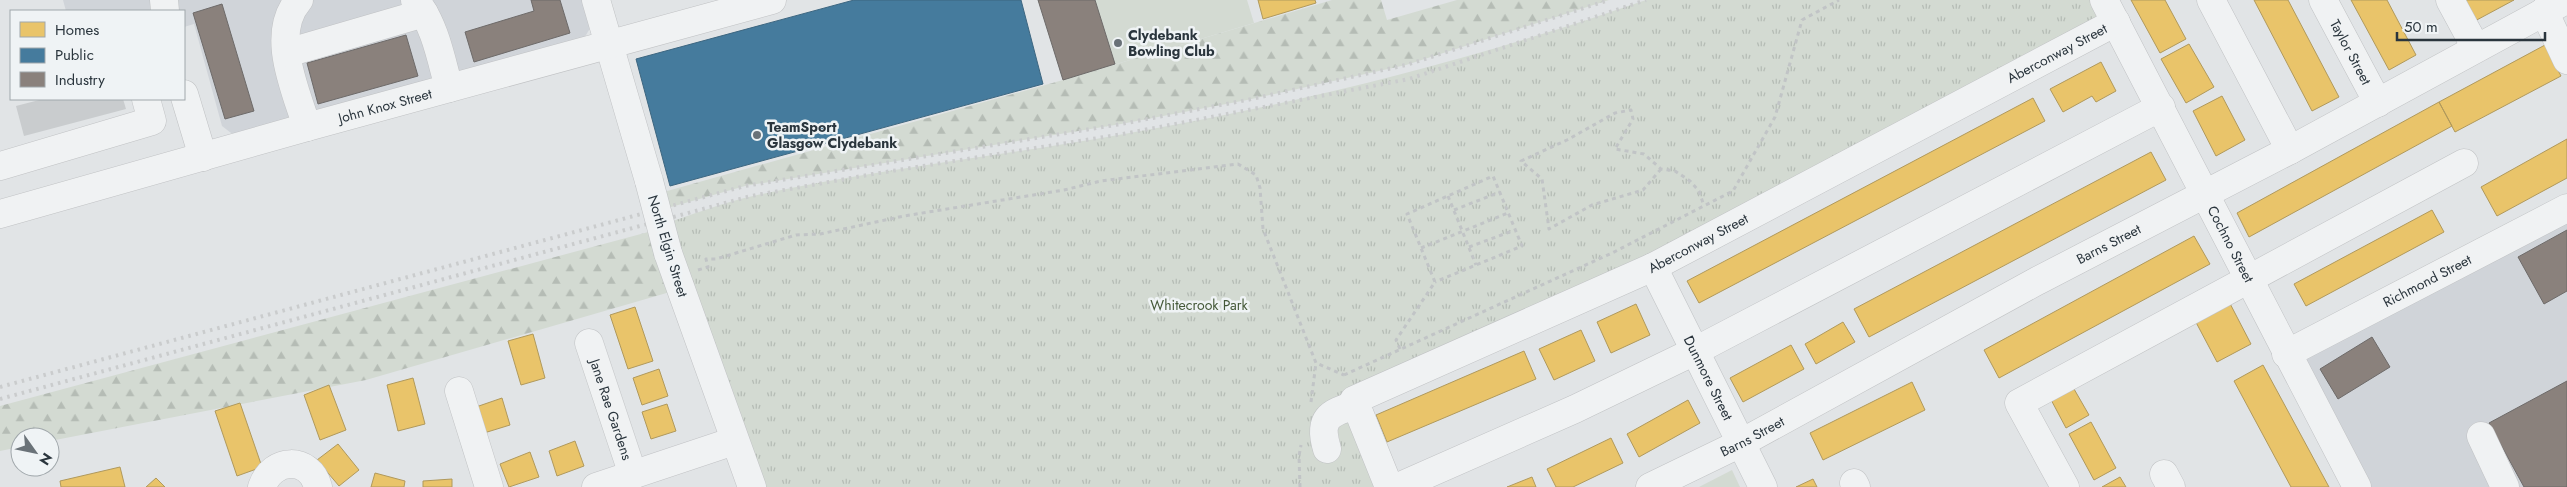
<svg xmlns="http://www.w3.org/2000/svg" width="2567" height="487" font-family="Jost,sans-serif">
<defs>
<pattern id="forest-firs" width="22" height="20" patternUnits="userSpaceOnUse" patternTransform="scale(1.25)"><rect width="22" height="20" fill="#d3dad2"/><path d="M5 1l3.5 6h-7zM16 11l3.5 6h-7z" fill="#b5bcb5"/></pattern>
<pattern id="park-tufts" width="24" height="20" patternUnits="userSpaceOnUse" patternTransform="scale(1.25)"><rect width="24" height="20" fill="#d3dad2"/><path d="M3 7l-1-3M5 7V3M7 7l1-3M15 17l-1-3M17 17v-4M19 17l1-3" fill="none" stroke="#b5bcb5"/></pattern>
</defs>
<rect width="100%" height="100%" fill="#e1e4e6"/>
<!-- built -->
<path fill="#d0d4d9" d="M63,0H585L592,25L583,40L235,136L222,126L194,24L184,27V11H66Z
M2567,208V487H2357L2286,354Z"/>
<!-- green -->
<path fill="#d3dad2" d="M1038,0H1247L1254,23L1063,80Z
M1732,470L1740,487H1699Z"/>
<!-- forest -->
<path fill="url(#forest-firs)" d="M1332,0H1381L1387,20L1457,0H1609L1406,65L1247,100L1121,124L745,186L657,211L653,195L1063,80Z
M652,231L670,292L366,380L50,441V437H20V447L0,451V406Z"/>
<!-- park -->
<path fill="url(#park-tufts)" d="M1646,0H2104L2116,22L1354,400L1389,487H752L661,225C691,215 722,203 753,196C876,169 1001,156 1124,134C1302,103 1476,59 1646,0Z"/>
<!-- homes -->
<path fill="#e9c46a" stroke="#b0995c" d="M1258,0H1315L1316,3L1263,19Z
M2131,0H2165L2186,39L2160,53Z
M2254,0H2288L2339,97L2312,111Z
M2351,0H2387L2416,55L2389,70Z
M2461,0H2514L2473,22Z
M2189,44L2214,87L2186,103L2161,59Z
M2545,45L2561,76L2455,132L2439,102Z
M2101,62L2116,91L2096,102L2092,96L2063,112L2050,89Z
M2222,96L2245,140L2216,156L2193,111Z
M2033,98L2045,121L1699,303L1687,281Z
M2439,102L2452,126L2249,237L2237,213Z
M2567,139V178L2497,216L2481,187Z
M2151,152L2166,180L1869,337L1854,309Z
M2432,210L2444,232L2306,306L2294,284Z
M2194,236L2210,264L1999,378L1984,350Z
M2224,292L2251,344L2217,362L2190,311Z
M1636,304L1650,335L1611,353L1597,322Z
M635,307L653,361L628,369L610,315Z
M1843,322L1855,342L1816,364L1805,344Z
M1581,330L1595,361L1554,380L1539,349Z
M533,334L545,378L521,385L508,341Z
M1791,345L1804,369L1743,402L1730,378Z
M1524,351L1536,379L1387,442L1376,415Z
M2263,365L2329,487H2291L2234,381Z
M659,369L668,396L642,405L633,378Z
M413,378L425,424L398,431L387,385Z
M1912,382L1925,410L1823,460L1810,433Z
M2070,382L2089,415L2066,428L2048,394Z
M329,385L346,430L320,440L304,395Z
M502,398L510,425L484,433L476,407Z
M1688,400L1700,423L1639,457L1627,434Z
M240,403L262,467L237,476L215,411Z
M667,404L676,431L651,439L642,412Z
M2091,422L2116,468L2094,480L2069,434Z
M1611,438L1623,463L1573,487H1556L1547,469Z
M575,441L584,466L557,476L549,451Z
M338,444L359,470L339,486L317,460Z
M530,452L539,477L509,487L500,464Z
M120,467L125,487H61L60,481Z
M375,473L405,481L404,487H371Z
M1532,477L1536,487H1507Z
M2120,477L2126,487H2102Z
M156,478L165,487H146Z
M452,479V487H423V481Z
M1813,479L1817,487H1796Z"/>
<!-- public -->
<path fill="#457b9d" stroke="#3d6680" d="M854,0H1021L1043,84L670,186L636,59Z"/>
<!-- industry -->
<path fill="#8a817c" stroke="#6d6a69" d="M531,0H560L570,33L474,62L465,32L534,11Z
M1038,0H1095L1115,64L1063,80Z
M222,4L254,111L225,119L193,13Z
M406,35L418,76L318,104L307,63Z
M2567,230V291L2544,304L2518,257Z
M2372,337L2390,367L2338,399L2320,369Z
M2567,381V487H2524L2489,423Z"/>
<!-- building -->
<path fill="#c9ccce" d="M43,99H123L126,109L24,136L16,106Z"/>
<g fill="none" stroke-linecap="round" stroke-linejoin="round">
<defs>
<g id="minor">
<path d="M164,0L165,11"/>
<path d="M299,0C269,34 296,91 307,127"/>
<path d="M415,0C435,24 441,59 449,88"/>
<path d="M596,0L649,181"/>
<path id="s1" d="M2104,0L2357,487"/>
<path d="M2211,0L2290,150"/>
<path id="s2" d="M2323,0L2378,103"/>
<path d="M2450,0L2476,48"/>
<path d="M2544,11L2567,60"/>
<path d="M287,53L424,13"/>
<path d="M184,94L203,157"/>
<path d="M0,166L152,121L146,99"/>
<path id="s3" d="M0,214L307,127L772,0"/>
<path d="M668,253L752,487"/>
<path id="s4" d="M1653,267L1763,487"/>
<path id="s5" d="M589,343L633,475"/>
<path id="s6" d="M2286,354L2567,208"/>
<path d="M459,391L489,487"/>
<path d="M2481,436L2505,487"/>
<path d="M1327,449C1318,419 1328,413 1356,405"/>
<path d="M2164,474L2171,487"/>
<path d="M1854,483L1856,487"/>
<path d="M262,487C272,457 310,456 318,487"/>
<path d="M596,487L734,441"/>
<path id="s7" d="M1389,487L1354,400L1653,267L2116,22"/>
<path d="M1398,487L1575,409L1695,351L2161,107"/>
<path id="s8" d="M1650,487L1741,443L2037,281L2290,150L2566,0"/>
<path d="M2065,487L2019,403L2464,163"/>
</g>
</defs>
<!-- minor casing -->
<use href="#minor" stroke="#c0c2c4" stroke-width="29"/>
<!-- path -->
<path stroke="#c1c4c6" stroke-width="3" stroke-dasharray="4 4" stroke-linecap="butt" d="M1661,169L1643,190L1592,205L1549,229L1542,179L1521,161L1567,140L1615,113L1631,110L1633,119L1615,149L1644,154L1661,169L1675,171L1690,181L1699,191L1704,206
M1448,196L1476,265
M1454,210L1500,192
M1469,247L1515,230
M1421,248L1508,213
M698,270L708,267L706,259H716L796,235L820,234L904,216L1064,190L1101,181L1238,164L1256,175L1260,188L1263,229L1316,363L1344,375
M1400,349L1396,340L1435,282L1407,214L1493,176L1522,246L1435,282
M1344,375L1612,253L1733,191L1775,117L1802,20L1839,0
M1311,402L1316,363
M1300,487L1299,456L1301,445"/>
<!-- minor -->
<use href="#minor" stroke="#f0f2f3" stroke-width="28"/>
<!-- rail -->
<path stroke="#cacccd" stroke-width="4" stroke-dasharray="2.5 5" stroke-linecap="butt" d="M0,387L745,186L1121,124L1247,100L1406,65L1609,0
M0,399L751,196L873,174L1123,134L1409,79L1646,0"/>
<defs>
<path id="minor-bridge" d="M649,181L668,253"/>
</defs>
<!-- minor-bridge casing -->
<use href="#minor-bridge" stroke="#c0c2c4" stroke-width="29" stroke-linecap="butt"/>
<!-- minor-bridge -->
<use href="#minor-bridge" stroke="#f0f2f3" stroke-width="28"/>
</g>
<!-- markers -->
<g fill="#6a7278" stroke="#eff3f5" stroke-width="2">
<circle cx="1118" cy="43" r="5"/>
<circle cx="757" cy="135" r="5"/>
</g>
<g text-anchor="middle" stroke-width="5" stroke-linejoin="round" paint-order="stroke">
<!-- poi labels -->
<g font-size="14" font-weight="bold" fill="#2a353d" stroke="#eff3f5" text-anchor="start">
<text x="1128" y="40">Clydebank<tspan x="1128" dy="16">Bowling Club</tspan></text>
<text x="767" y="132">TeamSport<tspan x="767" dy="16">Glasgow Clydebank</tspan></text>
</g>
<!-- street labels -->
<g font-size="14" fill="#2a353d" stroke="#eff3f5">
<text dy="5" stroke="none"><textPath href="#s2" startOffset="59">Taylor Street</textPath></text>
<text dy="5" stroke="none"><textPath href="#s7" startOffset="878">Aberconway Street</textPath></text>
<text dy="5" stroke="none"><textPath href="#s3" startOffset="400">John Knox Street</textPath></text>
<text dy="5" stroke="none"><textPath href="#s7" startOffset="472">Aberconway Street</textPath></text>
<text dy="5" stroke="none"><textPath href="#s1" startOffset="275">Cochno Street</textPath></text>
<text dy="5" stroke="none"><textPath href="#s8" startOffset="519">Barns Street</textPath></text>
<text transform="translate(668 246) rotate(73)" y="5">North Elgin Street</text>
<text dy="5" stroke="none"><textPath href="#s6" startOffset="159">Richmond Street</textPath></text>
<text dy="5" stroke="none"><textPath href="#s4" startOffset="124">Dunmore Street</textPath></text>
<text dy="5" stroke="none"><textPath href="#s5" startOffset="70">Jane Rae Gardens</textPath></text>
<text dy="5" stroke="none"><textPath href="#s8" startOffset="114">Barns Street</textPath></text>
</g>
<!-- park labels -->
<g font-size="14" fill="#445838" stroke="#eff3f5">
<text x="1199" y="310">Whitecrook Park</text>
</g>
</g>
<!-- legend -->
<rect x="10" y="10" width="175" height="90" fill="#eff3f5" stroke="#a0a7ab"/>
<rect x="20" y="22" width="25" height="15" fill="#e9c46a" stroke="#a0a7ab"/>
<text x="55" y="35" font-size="15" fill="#2a353d">Homes</text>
<rect x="20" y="48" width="25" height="15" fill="#457b9d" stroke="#a0a7ab"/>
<text x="55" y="60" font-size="15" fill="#2a353d">Public</text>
<rect x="20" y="72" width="25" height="15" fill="#8a817c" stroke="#a0a7ab"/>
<text x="55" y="85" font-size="15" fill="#2a353d">Industry</text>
<!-- north arrow -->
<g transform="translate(35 452) rotate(123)"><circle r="24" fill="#eff3f5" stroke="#a0a7ab"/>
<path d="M0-4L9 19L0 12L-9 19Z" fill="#6a7278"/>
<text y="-8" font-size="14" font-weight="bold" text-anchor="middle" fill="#2a353d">N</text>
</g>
<!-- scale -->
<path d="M2397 32v8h148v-8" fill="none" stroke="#2a353d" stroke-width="2.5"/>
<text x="2404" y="32" font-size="15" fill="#2a353d" stroke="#eff3f5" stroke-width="4" paint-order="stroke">50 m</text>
</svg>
